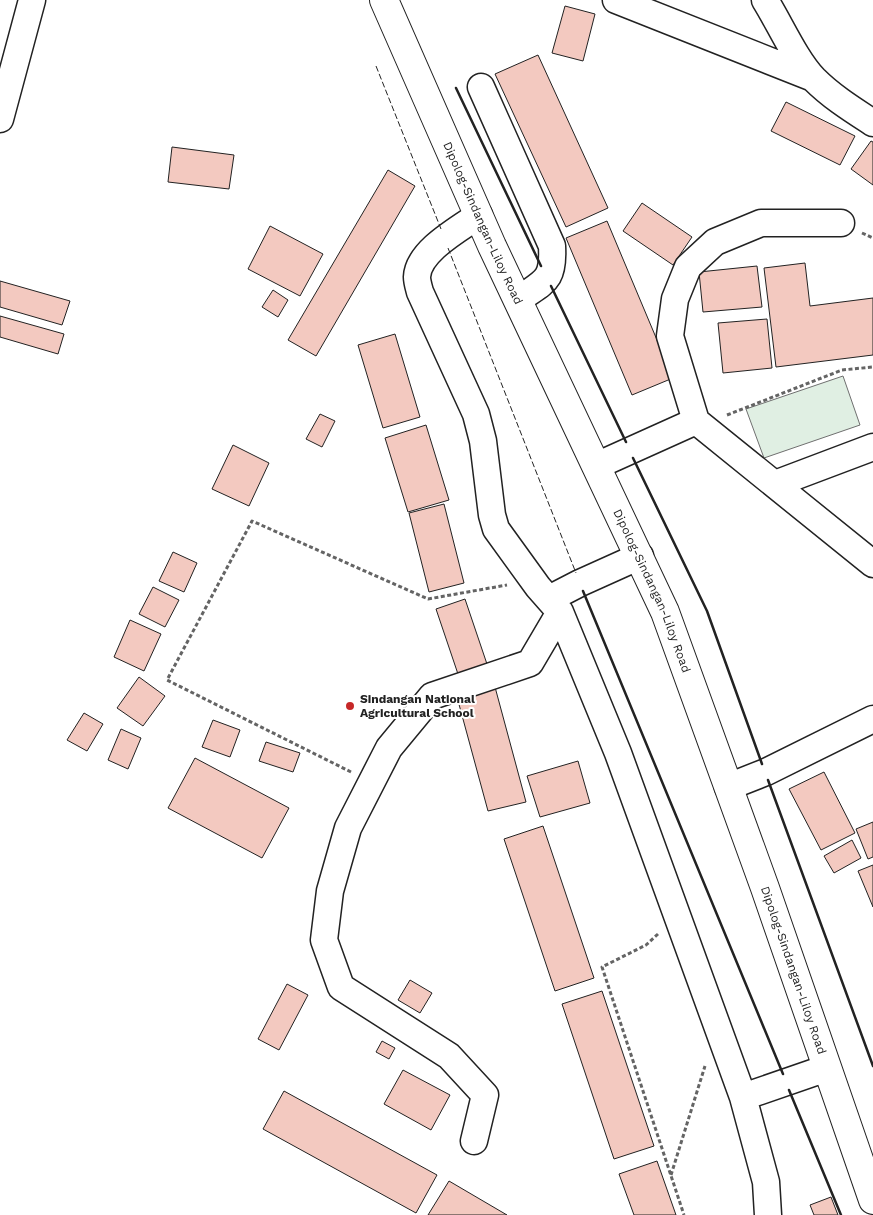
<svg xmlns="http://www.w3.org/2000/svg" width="873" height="1215" font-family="'Work Sans',sans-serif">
<rect width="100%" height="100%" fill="#fff"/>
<!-- green -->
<path fill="#e0efe3" stroke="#6f6f6f" d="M843,376L860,425L764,458L746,409Z"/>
<!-- building -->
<path fill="#f3c9c0" stroke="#222" d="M565,6L595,14L583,61L552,53Z
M538,55L608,208L566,227L495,74Z
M786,102L855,136L840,165L771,131Z
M871,141L873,142V185L851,169Z
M172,147L234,155L229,189L168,182Z
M388,170L415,186L316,356L288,340Z
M642,203L692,237L673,265L623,231Z
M607,221L673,378L632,395L566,238Z
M270,226L323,254L300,296L248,269Z
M805,263L810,306L873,298V355L776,367L764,268Z
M757,266L762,307L703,312L699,272Z
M0,281L70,301L62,325L0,307Z
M273,290L288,300L278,317L262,307Z
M0,316L64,334L58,354L0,337Z
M767,319L772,368L723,373L718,323Z
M395,334L420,417L383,428L358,345Z
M320,414L335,421L322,447L306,439Z
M426,425L449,500L408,512L385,438Z
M233,445L269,463L249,506L212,489Z
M444,504L464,583L429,592L409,513Z
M173,552L197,563L184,592L159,581Z
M153,587L179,600L165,627L139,614Z
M465,599L489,670L460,680L436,609Z
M130,620L161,634L144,671L114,657Z
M139,677L165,696L143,726L117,708Z
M495,687L526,802L488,811L457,697Z
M84,713L103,724L87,751L67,740Z
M213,720L240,730L230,757L202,747Z
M121,729L141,738L128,769L108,760Z
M266,742L300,753L293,772L259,761Z
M195,758L289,808L262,858L168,808Z
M578,761L590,803L540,817L527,776Z
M824,772L855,833L821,850L789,789Z
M873,822V857L868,859L856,829Z
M543,826L594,978L555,991L504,839Z
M852,840L861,858L834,873L824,856Z
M873,865V907L858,871Z
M410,980L432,993L420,1013L398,1000Z
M287,984L308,995L279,1050L258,1039Z
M602,991L654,1146L614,1159L562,1004Z
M382,1041L395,1048L389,1059L376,1052Z
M403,1070L450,1095L431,1130L384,1104Z
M284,1091L437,1175L416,1213L263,1129Z
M657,1161L676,1215H634L619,1174Z
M449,1181L507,1215H428Z
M831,1197L838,1215H814L810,1205Z"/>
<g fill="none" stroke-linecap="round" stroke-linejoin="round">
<defs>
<path id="minor" d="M616,0L813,78
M765,0C780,24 795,59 814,79C832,97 853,110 873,123
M481,87L552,246C554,282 544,281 518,300
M0,119L32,0
M479,215C459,229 418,251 417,277C417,282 419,288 420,292L476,414L483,441L492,515L496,529L538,587L560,612L618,753L743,1097L766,1182L768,1215
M841,223H761L715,242L688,267L675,299L670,336L696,421L873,564
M596,466L696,421
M775,484L873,447
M549,599L580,583L640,556
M728,787L766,772L873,719
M743,1097L827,1068
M474,1141L485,1095L449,1056L341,987L324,940L330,891L348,828L389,748L432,696L530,663L560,612"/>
<g id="highway">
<path id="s1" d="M384,0L492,246L665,612L765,888L873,1200"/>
</g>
</defs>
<!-- minor casing -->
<use href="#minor" stroke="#222" stroke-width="29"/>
<!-- highway casing -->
<use href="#highway" stroke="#222" stroke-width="30"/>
<!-- path -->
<path stroke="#646464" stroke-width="3" stroke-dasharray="4 2.5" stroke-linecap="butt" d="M862,233L873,238
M727,415L842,370L873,367
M351,772L167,680L252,521L428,599L507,585
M658,934L646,945L602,967L684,1215
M671,1175L705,1066"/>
<!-- minor -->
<use href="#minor" stroke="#fff" stroke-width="26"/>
<!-- highway -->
<use href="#highway" stroke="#fff" stroke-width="28"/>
<!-- fence -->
<path stroke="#222" stroke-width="1" stroke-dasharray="6 2.5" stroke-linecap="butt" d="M376,66L441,229
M448,248L576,573"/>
<!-- wall -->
<path stroke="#222" stroke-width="2.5" d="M456,88L541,266
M551,286L626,442
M633,458L707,611L762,764
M583,591L783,1074
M768,780L873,1066
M789,1090L841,1215"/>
</g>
<!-- markers -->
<circle fill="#c62828" stroke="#fff" stroke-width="2" cx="350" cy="706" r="5"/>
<g text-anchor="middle" stroke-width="4" stroke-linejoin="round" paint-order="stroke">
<!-- street labels -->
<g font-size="12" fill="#222" stroke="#fff">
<text dy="4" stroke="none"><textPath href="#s1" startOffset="244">Dipolog-Sindangan-Liloy Road</textPath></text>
<text dy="4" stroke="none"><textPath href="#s1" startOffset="649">Dipolog-Sindangan-Liloy Road</textPath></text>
<text dy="4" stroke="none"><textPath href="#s1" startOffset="1054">Dipolog-Sindangan-Liloy Road</textPath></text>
</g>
<!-- poi labels -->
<g font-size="12" font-weight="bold" fill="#222" stroke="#fff" text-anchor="start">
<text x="360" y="703">Sindangan National<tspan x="360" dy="14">Agricultural School</tspan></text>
</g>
</g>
</svg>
